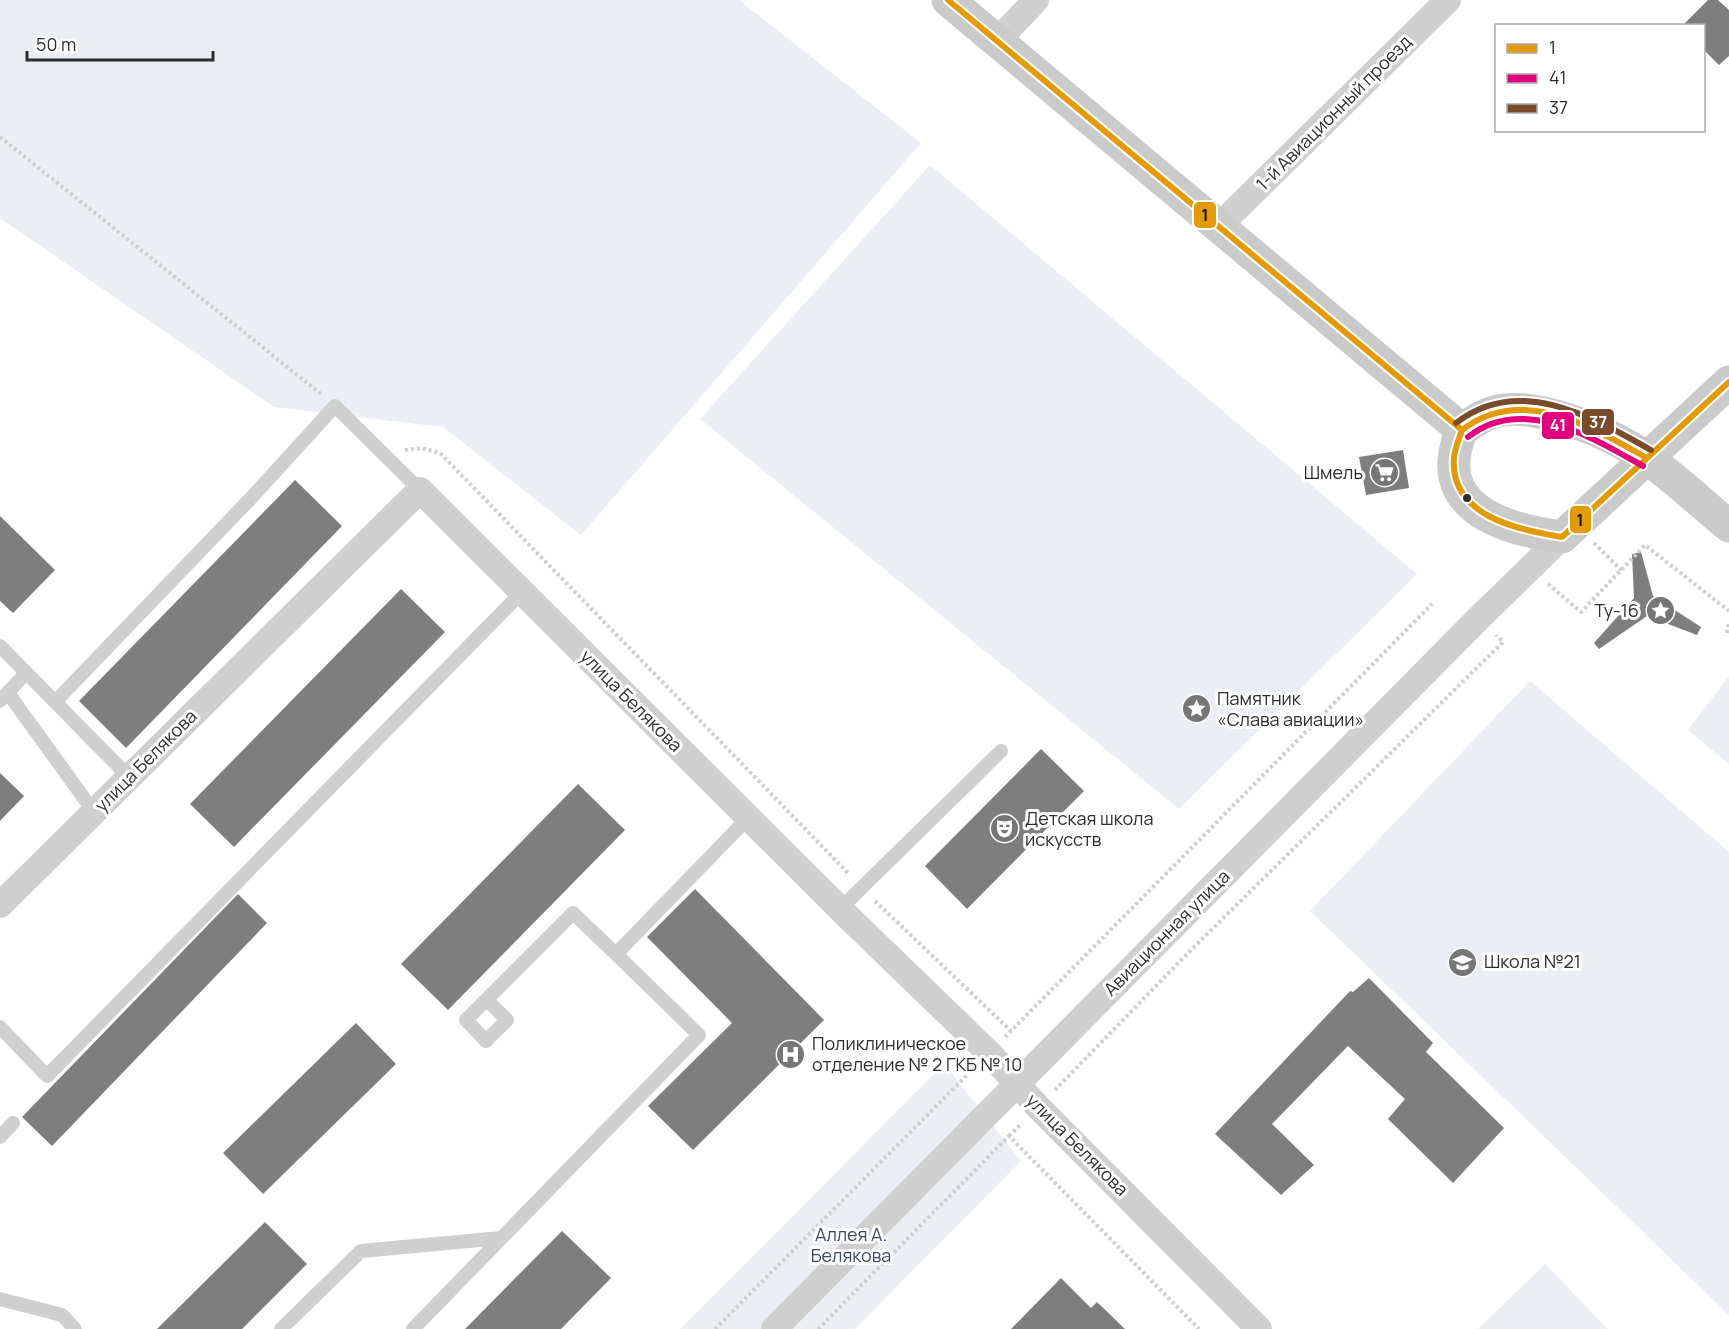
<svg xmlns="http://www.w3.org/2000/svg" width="1729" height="1329" font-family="Manrope,sans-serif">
<rect width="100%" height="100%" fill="#fff"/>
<!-- green -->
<path fill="#ebeef3" d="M0,0H739L921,143L581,535L443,427L274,407L0,218Z
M930,165L1417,574L1179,809L700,419Z
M1729,676V764L1688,730Z
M1530,681L1729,852V1315L1310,911Z
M944,1064L1021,1161L855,1329H680Z
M1545,1264L1608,1329H1478Z"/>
<!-- building -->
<path fill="#7e7e7e" d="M1708,0H1718L1729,10V56L1719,65L1704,50V26H1682Z
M1403,450L1409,488L1366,495L1359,457Z
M295,480L342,526L126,748L79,701Z
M0,516L55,570L13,613L0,601Z
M1641,552L1653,596L1701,627L1697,635L1647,616L1599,649L1594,643L1634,598L1632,554Z
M401,589L445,632L234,847L190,804Z
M1041,749L1084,791L967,909L925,866Z
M0,773L24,796L0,821Z
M578,784L625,830L448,1010L401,964Z
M695,889L824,1020L693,1150L648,1106L732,1023L647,937Z
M238,894L267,923L52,1146L22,1117Z
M1369,978L1433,1043L1426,1052L1504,1128L1453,1183L1388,1119L1405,1099L1348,1046L1272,1124L1314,1165L1281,1195L1215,1134L1350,991L1353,992Z
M356,1023L396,1064L263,1194L223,1153Z
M265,1222L307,1264L242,1329H157Z
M562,1231L611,1278L561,1329H465Z
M1061,1278L1091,1308L1097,1302L1125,1329H1011Z"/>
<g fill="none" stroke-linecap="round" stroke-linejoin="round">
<!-- path -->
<path stroke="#cecece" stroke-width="4" stroke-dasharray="3 3" stroke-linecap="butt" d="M0,137L321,394
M405,450L421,448L440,453L849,874
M1594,543L1621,570
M1548,584L1581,612L1645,545L1729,611
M1727,633L1729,622
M875,901L1011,1031
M1005,1037L1432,604
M1055,1090L1190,951L1503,642L1496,635
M1009,1136L1022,1123
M715,1329L972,1070
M818,1329L1009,1136L1199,1329"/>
<!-- lane -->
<path stroke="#cfcfcf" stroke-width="14" d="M0,646L129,777
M8,693L94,812
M0,701L26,673
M55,702L253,496L335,406L420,490
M840,909L1001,751
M487,1000L507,1020L486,1041L466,1020L573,913L616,954
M0,1027L47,1076L521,593
M0,1137L13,1123
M0,1299L62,1315L75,1329
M281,1329L361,1251L501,1238
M413,1329L699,1035L616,954L749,817"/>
<!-- street -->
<path stroke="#cfcfcf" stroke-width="26" d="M997,41L1036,0
M1220,225L1448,0
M0,905L420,490L840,909L989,1053L1038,1107L1259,1329
M774,1329L1479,618L1562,537"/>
<!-- secondary -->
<path stroke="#cacaca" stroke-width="33" d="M948,0L1462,430
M1462,430C1429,506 1501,529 1562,537L1729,382
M1462,430C1472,423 1482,415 1494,412C1536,400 1613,434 1648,459C1676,479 1702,504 1729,526"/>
<defs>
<path id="bus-1" d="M948,0L1462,430
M1462,430C1459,439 1455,448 1454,457C1449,516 1518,530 1562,537L1729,382
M1462,430C1521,384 1592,427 1647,458"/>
<path id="bus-2" d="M1468,437C1522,394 1591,437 1643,466"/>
<path id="bus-3" d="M1456,423C1519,374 1592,417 1651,450"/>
</defs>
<!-- bus-1 casing -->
<use href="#bus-1" stroke="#fff" stroke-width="10"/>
<!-- bus-2 casing -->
<use href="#bus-2" stroke="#fff" stroke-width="10"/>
<!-- bus-3 casing -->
<use href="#bus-3" stroke="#fff" stroke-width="10"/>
<!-- bus-1 -->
<use href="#bus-1" stroke="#e39a04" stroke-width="6"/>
<!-- bus-2 -->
<use href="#bus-2" stroke="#e5007d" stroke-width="6"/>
<!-- bus-3 -->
<use href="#bus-3" stroke="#7a4b2a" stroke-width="6"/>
</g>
<!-- icons -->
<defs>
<symbol id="supermarket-disc" viewBox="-11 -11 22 22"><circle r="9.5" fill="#767676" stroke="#fff"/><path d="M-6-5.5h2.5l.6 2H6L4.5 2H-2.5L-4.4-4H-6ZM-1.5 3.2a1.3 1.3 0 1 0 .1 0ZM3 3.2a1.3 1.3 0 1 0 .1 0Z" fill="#fff"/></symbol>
<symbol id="sight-disc" viewBox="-11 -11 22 22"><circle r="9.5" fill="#767676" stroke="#fff"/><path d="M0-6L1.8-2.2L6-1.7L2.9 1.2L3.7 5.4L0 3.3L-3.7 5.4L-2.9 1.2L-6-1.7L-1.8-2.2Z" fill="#fff"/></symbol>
<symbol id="theatre-disc" viewBox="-11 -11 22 22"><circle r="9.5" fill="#767676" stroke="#fff"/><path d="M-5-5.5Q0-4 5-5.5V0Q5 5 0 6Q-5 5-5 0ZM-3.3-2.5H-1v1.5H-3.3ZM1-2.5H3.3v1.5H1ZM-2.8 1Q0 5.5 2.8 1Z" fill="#fff"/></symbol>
<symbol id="school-disc" viewBox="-11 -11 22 22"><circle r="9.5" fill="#767676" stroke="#fff"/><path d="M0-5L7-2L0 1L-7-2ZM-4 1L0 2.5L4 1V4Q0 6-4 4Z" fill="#fff"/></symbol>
<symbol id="hospital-disc" viewBox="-11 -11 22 22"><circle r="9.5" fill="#767676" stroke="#fff"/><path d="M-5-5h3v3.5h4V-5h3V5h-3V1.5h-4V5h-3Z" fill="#fff"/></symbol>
</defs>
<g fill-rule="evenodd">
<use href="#supermarket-disc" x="1368" y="456" width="33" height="33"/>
<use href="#sight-disc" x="1644" y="594" width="33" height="33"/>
<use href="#sight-disc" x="1180" y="692" width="33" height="33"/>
<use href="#theatre-disc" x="988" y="812" width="33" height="33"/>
<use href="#school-disc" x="1446" y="946" width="33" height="33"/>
<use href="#hospital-disc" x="774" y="1038" width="33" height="33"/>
</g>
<!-- markers -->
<circle fill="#2d2d2d" stroke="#fff" stroke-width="2" cx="1467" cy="498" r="5"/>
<g text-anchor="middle" stroke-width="6" stroke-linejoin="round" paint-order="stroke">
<!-- street labels -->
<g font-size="18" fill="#2d2d2d" stroke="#fff">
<text transform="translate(1334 113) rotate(-45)" y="6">1-й Авиационный проезд</text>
<text transform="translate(631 701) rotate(45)" y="6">улица Белякова</text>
<text transform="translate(146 761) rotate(-45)" y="6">улица Белякова</text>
<text transform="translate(1167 933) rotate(-45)" y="6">Авиационная улица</text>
<text transform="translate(1077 1145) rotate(45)" y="6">улица Белякова</text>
</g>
<!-- poi labels -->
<g font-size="18" fill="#2d2d2d" stroke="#fff" text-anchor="start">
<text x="1363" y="479" text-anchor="end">Шмель</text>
<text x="1639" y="617" text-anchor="end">Ту-16</text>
<text x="1217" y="705">Памятник<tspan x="1217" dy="21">«Слава авиации»</tspan></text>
<text x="1025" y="825">Детская школа<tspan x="1025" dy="21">искусств</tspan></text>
<text x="1484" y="968">Школа №21</text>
<text x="812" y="1050">Поликлиническое<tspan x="812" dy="21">отделение № 2 ГКБ № 10</tspan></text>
</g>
<!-- park labels -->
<g font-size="18" fill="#3d4966" stroke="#fff">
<text x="851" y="1241">Аллея А.<tspan x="851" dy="21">Белякова</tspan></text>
</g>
</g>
<g stroke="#fff" stroke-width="2">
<rect x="1193" y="201" width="24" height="28" rx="6" fill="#e39a04"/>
<rect x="1581" y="408" width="34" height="28" rx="6" fill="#7a4b2a"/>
<rect x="1541" y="411" width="34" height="29" rx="6" fill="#e5007d"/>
<rect x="1569" y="505" width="23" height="29" rx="6" fill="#e39a04"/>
</g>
<g font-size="16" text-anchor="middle" font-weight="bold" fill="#fff">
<text x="1598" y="428">37</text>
<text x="1558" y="431">41</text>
</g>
<g font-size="16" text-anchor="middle" font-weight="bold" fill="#111">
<text x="1205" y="221">1</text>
<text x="1580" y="526">1</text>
</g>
<!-- legend -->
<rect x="1495" y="24" width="210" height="108" fill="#ffffff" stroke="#ababab" stroke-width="1.5"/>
<rect x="1507" y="44" width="30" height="9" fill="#e39a04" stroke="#ababab" stroke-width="1.5"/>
<text x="1549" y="54" font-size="18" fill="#2d2d2d">1</text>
<rect x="1507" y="74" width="30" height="9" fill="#e5007d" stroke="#ababab" stroke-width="1.5"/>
<text x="1549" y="84" font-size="18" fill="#2d2d2d">41</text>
<rect x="1507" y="104" width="30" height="9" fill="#7a4b2a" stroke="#ababab" stroke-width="1.5"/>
<text x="1549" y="114" font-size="18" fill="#2d2d2d">37</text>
<!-- scale -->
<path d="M27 51v9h186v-9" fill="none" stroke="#2d2d2d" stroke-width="3"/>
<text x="36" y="51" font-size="18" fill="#2d2d2d" stroke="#ffffff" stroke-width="4.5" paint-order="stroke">50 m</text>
</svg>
